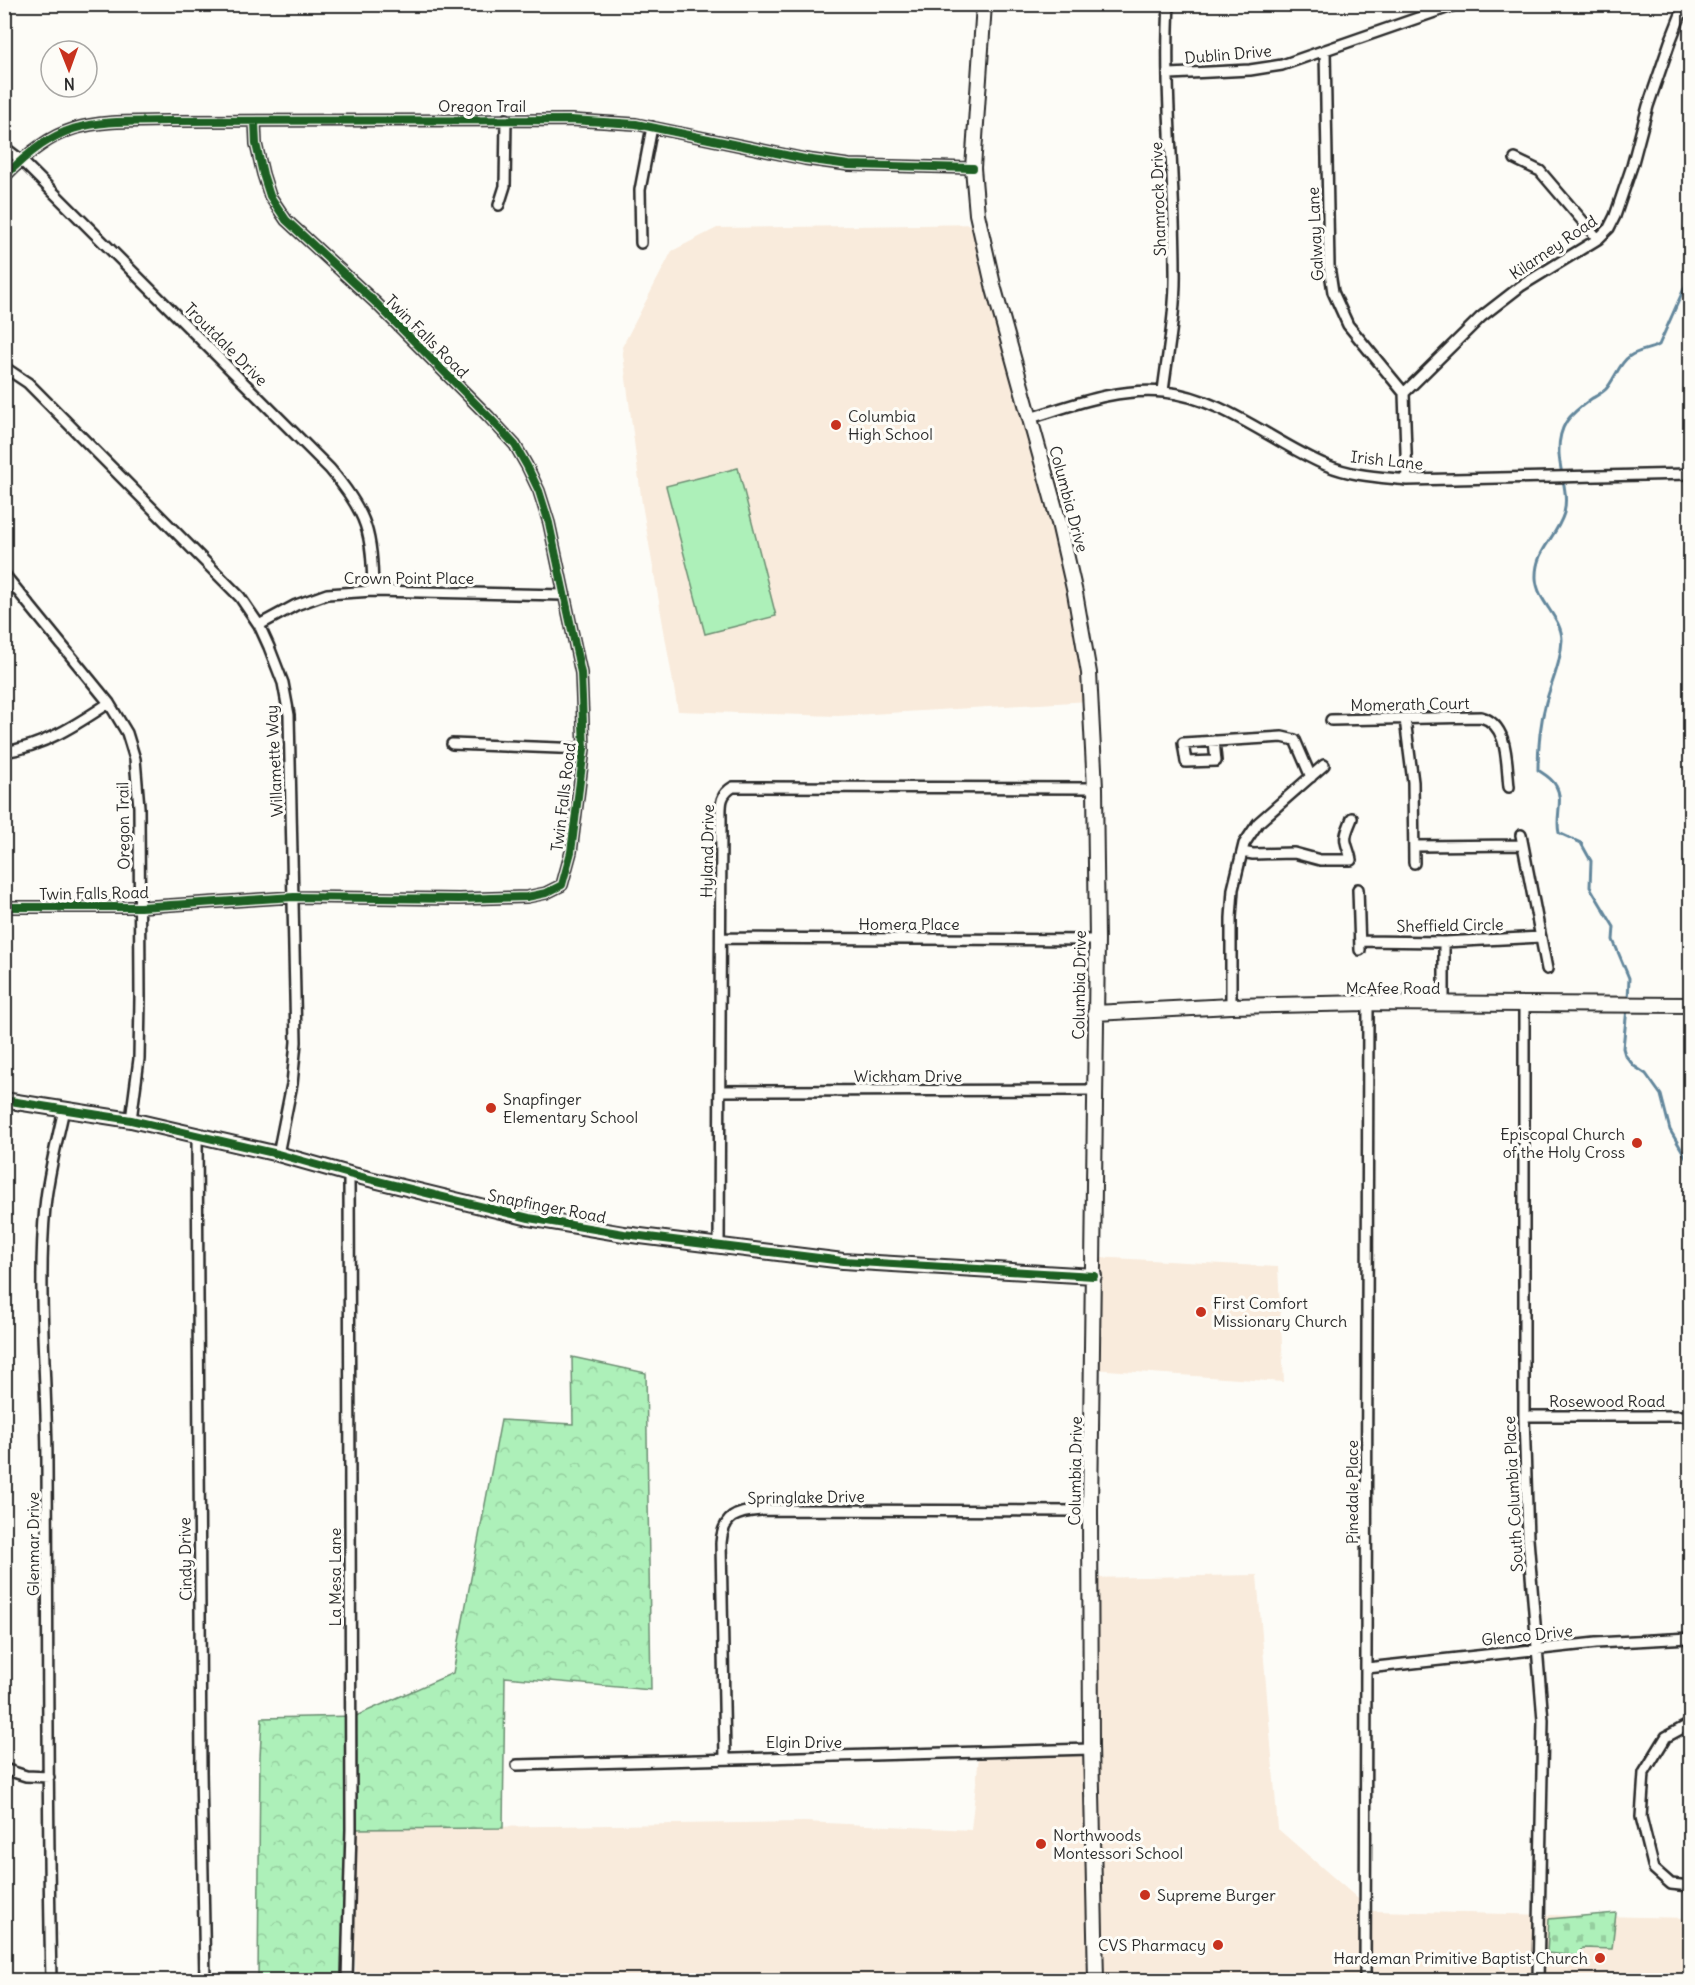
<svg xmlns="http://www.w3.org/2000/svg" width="1695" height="1985" font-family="Delius,sans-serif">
<defs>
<pattern id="forest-crowns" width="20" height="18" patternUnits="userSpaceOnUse" patternTransform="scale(1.5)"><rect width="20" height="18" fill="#adf0b9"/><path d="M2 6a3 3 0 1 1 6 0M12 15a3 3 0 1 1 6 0" fill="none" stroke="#95ce9f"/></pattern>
<pattern id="cemetery-stones" width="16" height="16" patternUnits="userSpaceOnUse" patternTransform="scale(1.5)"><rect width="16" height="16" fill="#adf0b9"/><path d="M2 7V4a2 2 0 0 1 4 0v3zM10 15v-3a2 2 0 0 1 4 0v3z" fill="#95ce9f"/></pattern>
</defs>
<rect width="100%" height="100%" fill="#fdfcf7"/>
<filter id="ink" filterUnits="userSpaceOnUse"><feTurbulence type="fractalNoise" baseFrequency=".0167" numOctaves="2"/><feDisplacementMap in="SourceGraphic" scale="12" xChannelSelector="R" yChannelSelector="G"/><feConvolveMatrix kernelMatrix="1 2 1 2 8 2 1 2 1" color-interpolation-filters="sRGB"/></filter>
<g filter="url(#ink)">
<!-- built -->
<path fill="#f9ebdc" d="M983,224L1068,520L1090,701L838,716L678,711L642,504L622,347L672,251L717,228Z
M1094,1257L1278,1267L1284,1382L1092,1369Z
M1257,1575L1278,1829L1372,1911L1690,1918V1980H356L351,1829L805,1822L971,1830L980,1747L1089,1744L1085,1578Z"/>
<!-- grass -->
<path fill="#adf0b9" stroke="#6c8e72" stroke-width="1.5" d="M738,468L776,616L705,634L666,486Z"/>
<!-- forest -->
<path fill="url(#forest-crowns)" stroke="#6c8e72" stroke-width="1.5" d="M572,1357L646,1373L651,1690L505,1677L503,1828L351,1829L345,1980H258L260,1757L262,1718L356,1716L453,1673L501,1420L573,1424Z"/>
<!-- cemetery -->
<path fill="url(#cemetery-stones)" stroke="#6c8e72" stroke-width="1.5" d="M1616,1913L1612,1949L1582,1948L1578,1956L1547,1953L1549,1919Z"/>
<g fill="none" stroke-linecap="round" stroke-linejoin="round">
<!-- stream -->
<path stroke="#63879c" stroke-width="3" d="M1628,1001L1629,978L1613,940L1614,927L1590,887L1591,861L1581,843L1559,833C1555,817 1564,800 1556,786C1553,779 1544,774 1538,770C1538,747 1540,724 1546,702C1552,681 1561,662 1562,640C1562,617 1537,602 1536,578C1535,549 1556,539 1564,513C1569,494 1560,473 1559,454C1558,425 1569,415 1591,399C1596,396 1602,393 1606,389C1615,379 1619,363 1630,356C1639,350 1649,350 1659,345L1690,275
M1627,1008L1623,1048L1625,1055L1634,1066L1646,1074L1661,1095L1670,1130L1690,1164"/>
<defs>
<path id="street" d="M1325,50L1329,266L1333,292L1348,325L1404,393
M1170,74L1250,70L1282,65L1458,4
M4,147L21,160L330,469C368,514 372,533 373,591
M1515,159L1540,171L1598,239
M4,177C62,118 91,122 168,121L571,120L636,124L805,159L849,165L973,168
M499,205L505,186L506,119
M641,243L640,190L652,127
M4,367L28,383L240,597L259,625L269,647L283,683L289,715L296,1042L292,1084L278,1154
M1163,391C1168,351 1176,310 1175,269C1175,181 1164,92 1169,4
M1030,418C1073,405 1118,387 1164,392C1221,397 1274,443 1326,465C1352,476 1380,477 1407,480L1690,474
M1407,480L1404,393L1481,317L1521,286L1598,239L1609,228L1615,216L1632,166L1648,106L1670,42L1685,4
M4,574L109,703L127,733L135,759L139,807L140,998L139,1059L131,1120
M259,625L296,605L327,594L373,591L565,595
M1405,719L1413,782L1414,863
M1331,720L1481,717C1509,725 1506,762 1509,787
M1214,741L1216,761L1186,762L1183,743L1282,737L1295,740L1311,777
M452,744L584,749
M4,752C44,746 76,725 109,703
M1521,835L1547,969
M1414,846L1523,845
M1242,852L1253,854L1294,853L1320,860H1351C1350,853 1347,848 1346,842C1344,834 1350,825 1352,818
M1358,889L1360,950
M4,907H140L294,897L459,899L527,897L546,893L562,885L571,852L584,749L581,673L549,523L539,491L527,466L515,445L489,417L376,303L286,220L270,196L263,174L256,144L255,121
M721,938L1097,940
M1360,941L1444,942L1541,937
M1444,942V1004
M1524,1005V1416L1528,1539L1543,1720L1538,1980
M1231,1006V918L1233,889L1244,844L1258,823L1324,765
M720,1091L1096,1090
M197,1137L201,1771L205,1980
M719,1245L721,819C721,806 719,795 733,787L1095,788
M1524,1416H1690
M1367,1668L1596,1643L1690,1638
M1690,1724L1666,1737L1644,1773L1641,1817L1654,1869L1671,1884L1690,1886
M725,1758L721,1543C723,1516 736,1512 761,1510L1090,1511
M517,1765L1091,1749
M4,1769L26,1776L49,1777
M51,1980C47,1809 48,1637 47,1465C47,1379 37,1292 45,1207C48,1174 57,1142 64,1109
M347,1980L351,1829L349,1174
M1365,1980L1368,1003"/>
<path id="secondary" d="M984,4L973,168L977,214L994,289L1059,523L1075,593L1089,673L1095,788L1097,940L1090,1511L1091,1745L1096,1980
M1095,1013L1231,1006L1368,1003L1690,1005
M4,1100L131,1120L278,1154L349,1174L529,1218L624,1234L843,1261L1094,1276"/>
</defs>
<!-- street casing -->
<use href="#street" stroke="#2b2b2b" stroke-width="14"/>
<!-- secondary casing -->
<use href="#secondary" stroke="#2b2b2b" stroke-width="18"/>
<!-- street -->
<use href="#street" stroke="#fdfcf7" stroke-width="9"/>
<!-- secondary -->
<use href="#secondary" stroke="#fdfcf7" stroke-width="14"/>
<defs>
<path id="cycleway" d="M4,177C62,118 91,122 168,121L571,120L636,124L805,159L849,165L973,168
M4,907H140L294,897L459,899L527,897L546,893L562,885L571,852L584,749L581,673L549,523L539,491L527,466L515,445L489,417L376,303L286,220L270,196L263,174L256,144L255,121
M4,1100L131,1120L278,1154L349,1174L529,1218L624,1234L843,1261L1094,1276"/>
</defs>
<!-- cycleway casing -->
<use href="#cycleway" stroke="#fdfcf7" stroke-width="11"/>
<!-- cycleway -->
<use href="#cycleway" stroke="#1b5e20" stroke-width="8"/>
</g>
</g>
<!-- markers -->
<g fill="#c8321e" stroke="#fdfcf7" stroke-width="2">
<circle cx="836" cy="425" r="6"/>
<circle cx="491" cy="1108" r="6"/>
<circle cx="1637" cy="1143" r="6"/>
<circle cx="1201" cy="1312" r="6"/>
<circle cx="1041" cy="1844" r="6"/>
<circle cx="1145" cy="1895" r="6"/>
<circle cx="1218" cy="1945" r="6"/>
<circle cx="1600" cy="1958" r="6"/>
</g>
<g text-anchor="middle" stroke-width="6" stroke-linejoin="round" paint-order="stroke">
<!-- street labels -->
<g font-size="16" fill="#2b2b2b" stroke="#fdfcf7">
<text transform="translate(1228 54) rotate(-5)" y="6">Dublin Drive</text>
<text x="482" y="112">Oregon Trail</text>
<text transform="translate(1158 199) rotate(-92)" y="6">Shamrock Drive</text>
<text transform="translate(1315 234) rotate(-93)" y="6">Galway Lane</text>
<text transform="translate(1553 247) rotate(-34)" y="6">Kilarney Road</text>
<text transform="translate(427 336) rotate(45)" y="6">Twin Falls Road</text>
<text transform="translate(226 344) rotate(45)" y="6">Troutdale Drive</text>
<text transform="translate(1387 460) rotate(6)" y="6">Irish Lane</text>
<text transform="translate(1069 499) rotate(75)" y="6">Columbia Drive</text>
<text x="409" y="584">Crown Point Place</text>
<text transform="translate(1410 704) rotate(-1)" y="6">Momerath Court</text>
<text transform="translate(274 761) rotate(-93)" y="6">Willamette Way</text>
<text transform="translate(563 797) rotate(-83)" y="6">Twin Falls Road</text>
<text transform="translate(123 826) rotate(-91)" y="6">Oregon Trail</text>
<text transform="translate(707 851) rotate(-89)" y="6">Hyland Drive</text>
<text transform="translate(94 893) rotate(-1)" y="6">Twin Falls Road</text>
<text x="909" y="930">Homera Place</text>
<text transform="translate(1450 925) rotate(-1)" y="6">Sheffield Circle</text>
<text transform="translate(1079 985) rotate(-89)" y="6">Columbia Drive</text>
<text x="1393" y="994">McAfee Road</text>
<text x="908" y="1082">Wickham Drive</text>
<text transform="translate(547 1206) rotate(11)" y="6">Snapfinger Road</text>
<text x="1607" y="1407">Rosewood Road</text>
<text transform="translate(1075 1471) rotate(-89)" y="6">Columbia Drive</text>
<text transform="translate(1352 1492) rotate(-90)" y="6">Pinedale Place</text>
<text transform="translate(1513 1494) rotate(-93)" y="6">South Columbia Place</text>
<text transform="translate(806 1497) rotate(-1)" y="6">Springlake Drive</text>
<text transform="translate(33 1544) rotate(-90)" y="6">Glenmar Drive</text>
<text transform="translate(185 1559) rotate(-91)" y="6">Cindy Drive</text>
<text transform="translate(335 1577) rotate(-90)" y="6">La Mesa Lane</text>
<text transform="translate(1527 1635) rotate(-6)" y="6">Glenco Drive</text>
<text x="804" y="1748">Elgin Drive</text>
</g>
<!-- poi labels -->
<g font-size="16" fill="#2b2b2b" stroke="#fdfcf7" text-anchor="start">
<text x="848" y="422">Columbia<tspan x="848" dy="18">High School</tspan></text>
<text x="503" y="1105">Snapfinger<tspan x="503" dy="18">Elementary School</tspan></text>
<text x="1625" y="1140" text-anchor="end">Episcopal Church<tspan x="1625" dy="18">of the Holy Cross</tspan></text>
<text x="1213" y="1309">First Comfort<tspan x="1213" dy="18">Missionary Church</tspan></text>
<text x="1053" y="1841">Northwoods<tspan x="1053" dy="18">Montessori School</tspan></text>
<text x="1157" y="1901">Supreme Burger</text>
<text x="1206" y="1951" text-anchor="end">CVS Pharmacy</text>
<text x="1588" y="1964" text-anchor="end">Hardeman Primitive Baptist Church</text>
</g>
</g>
<!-- margin -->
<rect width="1695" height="1985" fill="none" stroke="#fdfcf7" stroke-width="24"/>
<rect x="12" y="12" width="1671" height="1961" fill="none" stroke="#2b2b2b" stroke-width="2" filter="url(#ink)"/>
<!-- north arrow -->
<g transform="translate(69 69) rotate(179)"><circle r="28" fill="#fdfcf7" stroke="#a9a8a5" stroke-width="1.5"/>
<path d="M0-4.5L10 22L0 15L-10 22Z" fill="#c8321e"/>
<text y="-9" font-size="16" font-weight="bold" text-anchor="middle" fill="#2b2b2b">N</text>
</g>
</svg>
